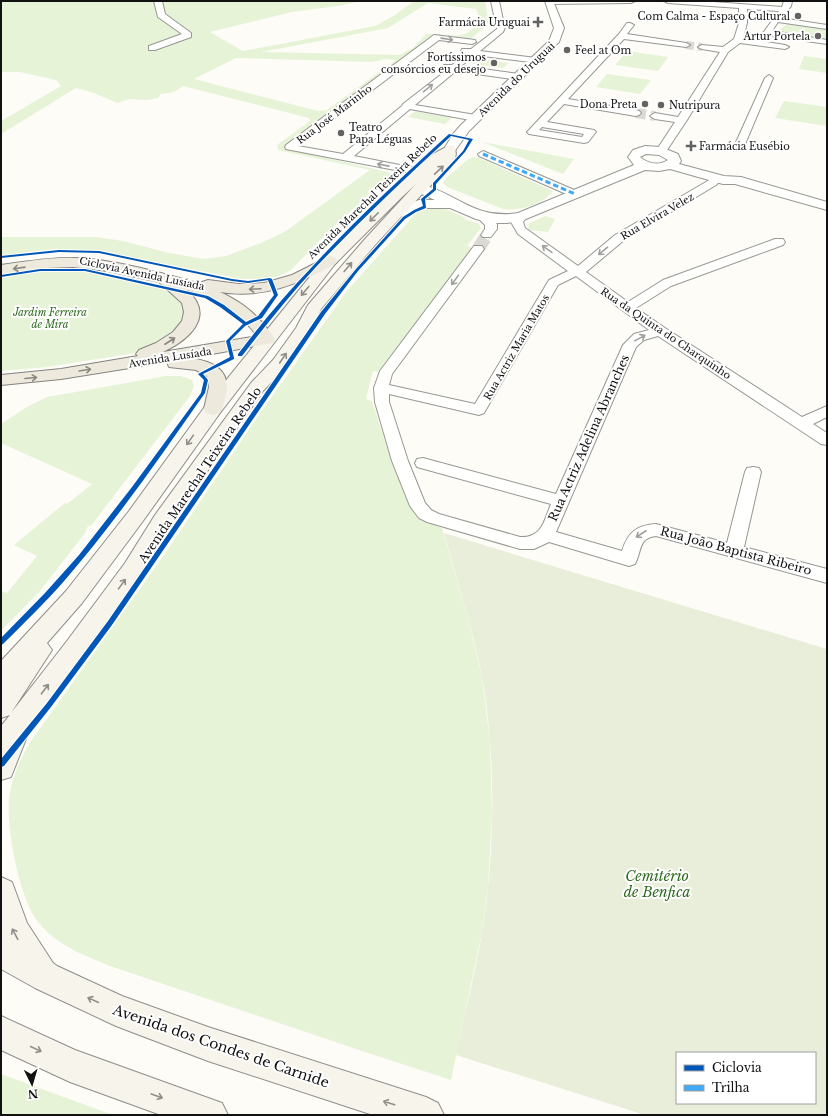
<svg xmlns="http://www.w3.org/2000/svg" width="828" height="1116" font-family="'Libre Baskerville',serif">
<rect width="100%" height="100%" fill="#fdfcf7"/>
<!-- green -->
<path fill="#e7f3d7" fill-rule="evenodd" d="M1,1H361L338,6L292,12L210,32L243,51L375,26L395,15L414,1H485L489,24L469,40L434,36L283,148L392,173L327,233L291,270L284,274L268,279H241L100,251L54,249L1,256V237H96L123,241L165,252L203,259L226,256L261,243L286,231L370,170L278,150L277,145L310,121L309,118L183,86L174,92L161,94L158,98L146,100L130,99L117,103L94,93L76,88L1,134V121L61,86L56,80L20,72H1ZM428,3L476,9L480,19C466,44 449,33 426,34L413,48L399,55L262,52L388,28ZM236,58L372,62L386,59L396,60L327,110L318,111L194,79Z
M788,23L827,28V40L777,32Z
M627,51L668,57L658,71L615,65Z
M804,56L827,59V73L799,69Z
M474,58L509,63L503,68L468,63Z
M607,74L651,80L640,94L596,87Z
M784,101L827,107V126L775,118Z
M415,111L452,118L445,124L408,117Z
M482,142L574,159L563,174Z
M473,157L479,158L553,191C543,205 519,211 503,209L447,187L443,183L445,179L467,160Z
M430,207L446,209L466,218L464,219L479,224L481,228L467,246L473,248L457,275L386,361L378,372L373,371L366,399L372,401L391,460L405,484L418,519L424,522L442,528L469,621L482,677L490,741L492,815L488,886L483,927L451,1080L365,1052L113,967C86,956 57,946 38,922C19,898 6,827 9,798C12,777 20,759 31,741L164,555L256,419L346,292L418,211Z
M545,216L555,219L548,232L529,230L528,225L530,223Z
M48,270L87,272L166,290L174,293L187,308L182,327L148,349L136,353L47,367L1,371V277Z
M166,376H181L192,380L194,386L190,396L91,526H88L85,533L40,591L1,631V591L7,593L37,556L14,545L65,503L67,504L92,484L1,443V424L27,407L47,397Z
M1,1074L113,1115H1Z"/>
<!-- cemetery -->
<path fill="#e9eedb" fill-rule="evenodd" d="M444,533L827,649V1115H645L456,1055C465,1012 476,970 483,927C495,850 496,754 482,677C473,628 457,581 444,533ZM677,1053H815V1103H677Z"/>
<g fill="none" stroke-linecap="round" stroke-linejoin="round">
<!-- minor-tunnel-far2 -->
<path stroke="#dad9d4" stroke-width="8" stroke-dasharray="8 4" stroke-linecap="butt" d="M686,45L702,47"/>
<!-- minor-tunnel-far1 -->
<path stroke="#dad9d4" stroke-width="10" stroke-dasharray="10 5" stroke-linecap="butt" d="M636,113L655,116"/>
<!-- minor-tunnel -->
<path stroke="#dad9d4" stroke-width="13" stroke-dasharray="13 6" stroke-linecap="butt" d="M478,249L487,235"/>
<defs>
<path id="minor" d="M154,1H162L165,14L191,33V37L155,50H149V46L182,34L158,17Z
M491,1H499L503,20L506,25L503,32L480,51L536,58L540,61L539,63L475,55L461,66L519,74L523,77L519,80L456,71L415,105L476,115L479,116L481,118L479,120L476,121L410,109L354,156L425,170L426,172L425,174L421,175L286,149L285,147L286,145L434,35L475,40L476,42L472,44L439,40L298,146L343,154L402,106L403,104L447,70L443,67L444,65H452L466,54L462,53L461,51L462,49H471L497,29L498,25L495,20Z
M547,1H635L631,3L550,4H547Z
M664,1H700L782,7L784,1H792L791,6L781,18L827,25V29L778,22L772,31L827,40V44L764,35L763,33L779,11L747,9V23L743,38L785,45L789,47L785,49L740,43L728,52L687,120L665,153H657L656,151L675,122L655,119L650,116L655,113L678,117L720,52L702,49L698,47L702,45L723,47L734,39L739,23V8L668,3Z
M627,23H630L634,25L627,34L686,43L690,45L686,47L624,39L568,99L636,110L639,111L641,113L639,115L636,116L564,104L547,122L594,130L596,132L588,142L584,143L529,134L527,132L529,130L619,34ZM542,127L584,134L582,137L539,130Z
M769,75L773,78L743,149L742,151H734L733,149L765,78Z
M483,151L579,192L580,194L579,196H571L479,156L478,154Z
M718,175L723,178L716,185L623,241L586,272L628,302L663,280L775,239H783L785,242L783,245L671,286L636,308L665,328L802,417L827,406V417L813,424L827,433V445L821,444L658,336L644,340L636,347L556,532L622,551C628,532 637,525 656,524L727,543L745,472L747,468L753,467L759,468L761,472L744,547L827,569V583L656,536C638,538 642,551 635,564L629,566L549,542L534,549H520L427,522L419,518L410,506L392,461L375,402L374,388L380,371L474,246H482L484,249L392,374L389,385L475,404L549,280L568,271L518,234L511,222L517,215H525L527,217L523,222L525,228L578,266L615,235ZM576,276L649,330L634,334L623,345L556,494L423,458L417,459L415,463L417,467L551,504C544,521 542,538 520,537L439,514L431,510L425,503L408,461L389,402V394L479,415L484,413L558,285Z
M483,214L487,215L497,224V229L491,237H483L481,235L485,229V225L477,217L479,215Z"/>
<path id="tertiary" d="M545,1H553L564,28L559,42L469,131L454,152H446L444,149L453,134L461,125L549,41L554,28Z
M645,146L661,147L678,154L681,161L679,164L724,176L741,177L827,202V210L735,184H723L670,169L659,171L645,170L521,221L507,223H493L476,219L450,208H421L403,216L398,217L393,216L391,213L393,210L419,200H435L415,191L413,188L415,185L420,184C457,193 474,220 518,213L634,165L628,157L633,150ZM646,154L659,155L668,160C659,166 648,164 640,157Z"/>
<path id="secondary" d="M450,145L454,146C457,151 456,159 453,164L425,191L375,245L321,309L310,333L285,368L263,391L170,525L141,575L85,655L27,732L28,734L11,777L1,780V726L10,715L1,718V661L66,591L129,511L206,405L325,258L392,191L433,154ZM443,159L415,185L365,239L308,305L296,328L273,360L251,383L155,515L125,563L67,641L11,713L52,650L47,643L82,603L143,521L220,413L335,264L402,197Z
M1,877L12,882L27,923L53,963L57,966L122,996L208,1027L426,1097L438,1103L444,1115H373L208,1061L116,1026L35,988L1,969Z
M1,1016L75,1050L222,1103L228,1115H161L70,1082L1,1050Z"/>
<path id="primary" d="M330,256L335,258L338,261L335,264C299,284 263,299 220,292C244,303 260,317 275,339L273,343L267,344L190,358C212,361 231,369 226,395C224,401 223,408 220,413L213,415L206,413L204,409L209,387L207,376L196,370L169,367L167,362L61,379L1,385V375L61,369L138,356L136,354L139,350L156,343L173,332L182,321L184,312L182,303L159,282L108,271L73,267L46,268L1,275V265C25,262 50,257 74,258C114,259 162,273 201,284L202,282L208,280L239,284L264,283L292,275ZM187,290C215,298 240,312 257,336L163,352C189,340 216,316 187,290Z"/>
</defs>
<!-- minor casing -->
<use href="#minor" stroke="#979795" stroke-width="2"/>
<!-- tertiary casing -->
<use href="#tertiary" stroke="#979795" stroke-width="2"/>
<!-- secondary casing -->
<use href="#secondary" stroke="#8e8d8b" stroke-width="2"/>
<!-- primary casing -->
<use href="#primary" stroke="#858482" stroke-width="2"/>
<!-- minor -->
<use href="#minor" fill="#fffffe" fill-rule="evenodd"/>
<!-- tertiary -->
<use href="#tertiary" fill="#fffffe" fill-rule="evenodd"/>
<!-- secondary -->
<use href="#secondary" fill="#f6f4eb" fill-rule="evenodd"/>
<!-- primary -->
<use href="#primary" fill="#ede9dc" fill-rule="evenodd"/>
<!-- quiet -->
<path stroke="#3fa9f5" stroke-width="3" stroke-dasharray="5.5 3" stroke-linecap="butt" d="M483,154L575,194"/>
<defs>
<path id="cycleway" d="M449,134L473,139L465,152L436,184V190L425,199L426,208L416,212L405,219L358,271L325,314L112,625L51,707L4,766L1,767V759L47,703L108,621L321,312L356,269L403,217L414,210L423,206L421,199L433,189V183L463,151L469,140L451,136C404,179 359,222 316,267C289,296 265,326 242,356H238V354C261,324 285,295 311,268C354,221 402,177 449,134Z
M59,250L99,251L232,279L248,281L270,278L272,279L278,295L262,318L245,326L230,341L234,358V359L203,374L208,380L205,393C160,457 116,521 65,580C45,603 24,623 3,644L1,645V638L45,593L79,555L132,487L201,393L204,380L198,374L230,357L226,341L243,324L220,307L205,298L85,271H40L1,277V275L40,269H85L208,296L224,305L246,322L258,316L274,295L268,280L248,283L232,281L99,253L59,252L1,258V256Z"/>
</defs>
<!-- cycleway casing -->
<use href="#cycleway" stroke="#fff" stroke-width="2"/>
<!-- cycleway -->
<use href="#cycleway" fill="#0057b8" fill-rule="evenodd"/>
</g>
<!-- one-way arrows -->
<defs><path id="oneway-shaft" d="M-6 0H5M1.5-3L5.5 0L1.5 3" fill="none" stroke-width="1.6" stroke-linecap="round" stroke-linejoin="round"/></defs>
<g stroke="#a0a09f">
<use href="#oneway-shaft" transform="translate(447 39) rotate(8)"/>
<use href="#oneway-shaft" transform="translate(428 88) rotate(-39)"/>
<use href="#oneway-shaft" transform="translate(383 165) rotate(-169)"/>
<use href="#oneway-shaft" transform="translate(547 249) rotate(-145)"/>
<use href="#oneway-shaft" transform="translate(603 251) rotate(140)"/>
<use href="#oneway-shaft" transform="translate(455 280) rotate(126)"/>
<use href="#oneway-shaft" transform="translate(640 338) rotate(-29)"/>
<use href="#oneway-shaft" transform="translate(641 534) rotate(147)"/>
</g>
<g stroke="#8f8e89">
<use href="#oneway-shaft" transform="translate(439 170) rotate(-43)"/>
<use href="#oneway-shaft" transform="translate(374 217) rotate(135)"/>
<use href="#oneway-shaft" transform="translate(348 267) rotate(-50)"/>
<use href="#oneway-shaft" transform="translate(305 291) rotate(130)"/>
<use href="#oneway-shaft" transform="translate(283 358) rotate(-56)"/>
<use href="#oneway-shaft" transform="translate(190 440) rotate(125)"/>
<use href="#oneway-shaft" transform="translate(122 584) rotate(-54)"/>
<use href="#oneway-shaft" transform="translate(45 689) rotate(-53)"/>
<use href="#oneway-shaft" transform="translate(15 934) rotate(-118)"/>
<use href="#oneway-shaft" transform="translate(93 1000) rotate(-155)"/>
<use href="#oneway-shaft" transform="translate(36 1049) rotate(25)"/>
<use href="#oneway-shaft" transform="translate(157 1096) rotate(20)"/>
<use href="#oneway-shaft" transform="translate(389 1103) rotate(-162)"/>
</g>
<g stroke="#8a8881">
<use href="#oneway-shaft" transform="translate(19 268) rotate(172)"/>
<use href="#oneway-shaft" transform="translate(255 289) rotate(177)"/>
<use href="#oneway-shaft" transform="translate(170 341) rotate(-33)"/>
<use href="#oneway-shaft" transform="translate(85 370) rotate(-9)"/>
<use href="#oneway-shaft" transform="translate(31 378) rotate(-5)"/>
</g>
<!-- markers -->
<g fill="#646362" stroke="#fff" stroke-width="1.5">
<circle cx="798" cy="16" r="4"/>
<path d="M536 16h4v4h4v4h-4v4h-4v-4h-4v-4h4z"/>
<circle cx="818" cy="36" r="4"/>
<circle cx="567" cy="50" r="4"/>
<circle cx="494" cy="63" r="4"/>
<circle cx="645" cy="104" r="4"/>
<circle cx="661" cy="105" r="4"/>
<circle cx="341" cy="133" r="4"/>
<path d="M689 140h4v4h4v4h-4v4h-4v-4h-4v-4h4z"/>
</g>
<g text-anchor="middle" stroke-width="4" stroke-linejoin="round" paint-order="stroke">
<!-- far-poi labels -->
<g font-size="10" fill="#111" stroke="#fff" text-anchor="end">
<text x="790" y="20">Com Calma - Espaço Cultural</text>
<text x="530" y="26">Farmácia Uruguai</text>
<text x="810" y="40">Artur Portela</text>
<text x="575" y="54" text-anchor="start">Feel at Om</text>
<text x="486" y="61">Fortíssimos<tspan x="486" dy="12">consórcios eu desejo</tspan></text>
<text x="637" y="108">Dona Preta</text>
<text x="669" y="109" text-anchor="start">Nutripura</text>
<text x="349" y="131" text-anchor="start">Teatro<tspan x="349" dy="12">Papa Léguas</tspan></text>
<text x="699" y="150" text-anchor="start">Farmácia Eusébio</text>
</g>
<!-- far-street labels -->
<g font-size="10" fill="#111" stroke="#fff">
<text transform="translate(516 79) rotate(-44)" y="4">Avenida do Uruguai</text>
<text transform="translate(334 114) rotate(-37)" y="4">Rua José Marinho</text>
<text transform="translate(372 196) rotate(-44)" y="4">Avenida Marechal Teixeira Rebelo</text>
<text transform="translate(657 216) rotate(-30)" y="4">Rua Elvira Velez</text>
<text transform="translate(142 273) rotate(12)" y="4">Ciclovia Avenida Lusíada</text>
<text transform="translate(666 333) rotate(34)" y="4">Rua da Quinta do Charquinho</text>
<text transform="translate(516 347) rotate(-60)" y="4">Rua Actriz Maria Matos</text>
<text transform="translate(170 357) rotate(-9)" y="4">Avenida Lusíada</text>
</g>
<!-- far-park labels -->
<g font-size="10" font-style="italic" fill="#2f6b1f" stroke="#fff">
<text x="50" y="316">Jardim Ferreira<tspan x="50" dy="12">de Mira</tspan></text>
</g>
<!-- street labels -->
<g font-size="12" fill="#111" stroke="#fff">
<text transform="translate(589 438) rotate(-66)" y="4">Rua Actriz Adelina Abranches</text>
<text transform="translate(200 475) rotate(-56)" y="4">Avenida Marechal Teixeira Rebelo</text>
<text transform="translate(736 551) rotate(15)" y="4">Rua João Baptista Ribeiro</text>
</g>
<!-- near-park labels -->
<g font-size="14" font-style="italic" fill="#2f6b1f" stroke="#fff">
<text x="657" y="881">Cemitério<tspan x="657" dy="16">de Benfica</tspan></text>
</g>
<!-- near-street labels -->
<g font-size="14" fill="#111" stroke="#fff">
<text transform="translate(221 1046) rotate(19)" y="5">Avenida dos Condes de Carnide</text>
</g>
</g>
<!-- border -->
<rect width="828" height="1116" fill="none" stroke="#111111" stroke-width="4"/>
<!-- legend -->
<rect x="676" y="1052" width="140" height="52" fill="#ffffff" stroke="#a0a0a0"/>
<rect x="684" y="1065" width="20" height="6" fill="#0057b8" stroke="#a0a0a0"/>
<text x="712" y="1072" font-size="12" fill="#111111">Ciclovia</text>
<rect x="684" y="1085" width="20" height="6" fill="#3fa9f5" stroke="#a0a0a0"/>
<text x="712" y="1092" font-size="12" fill="#111111">Trilha</text>
<!-- north arrow -->
<g transform="translate(32 1084) rotate(175)" stroke="#ffffff" stroke-width="3" paint-order="stroke">
<path d="M0-3L7 15L0 10L-7 15Z" fill="#111111"/>
<text y="-6" font-size="11" font-weight="bold" text-anchor="middle" fill="#111111">N</text>
</g>
</svg>
